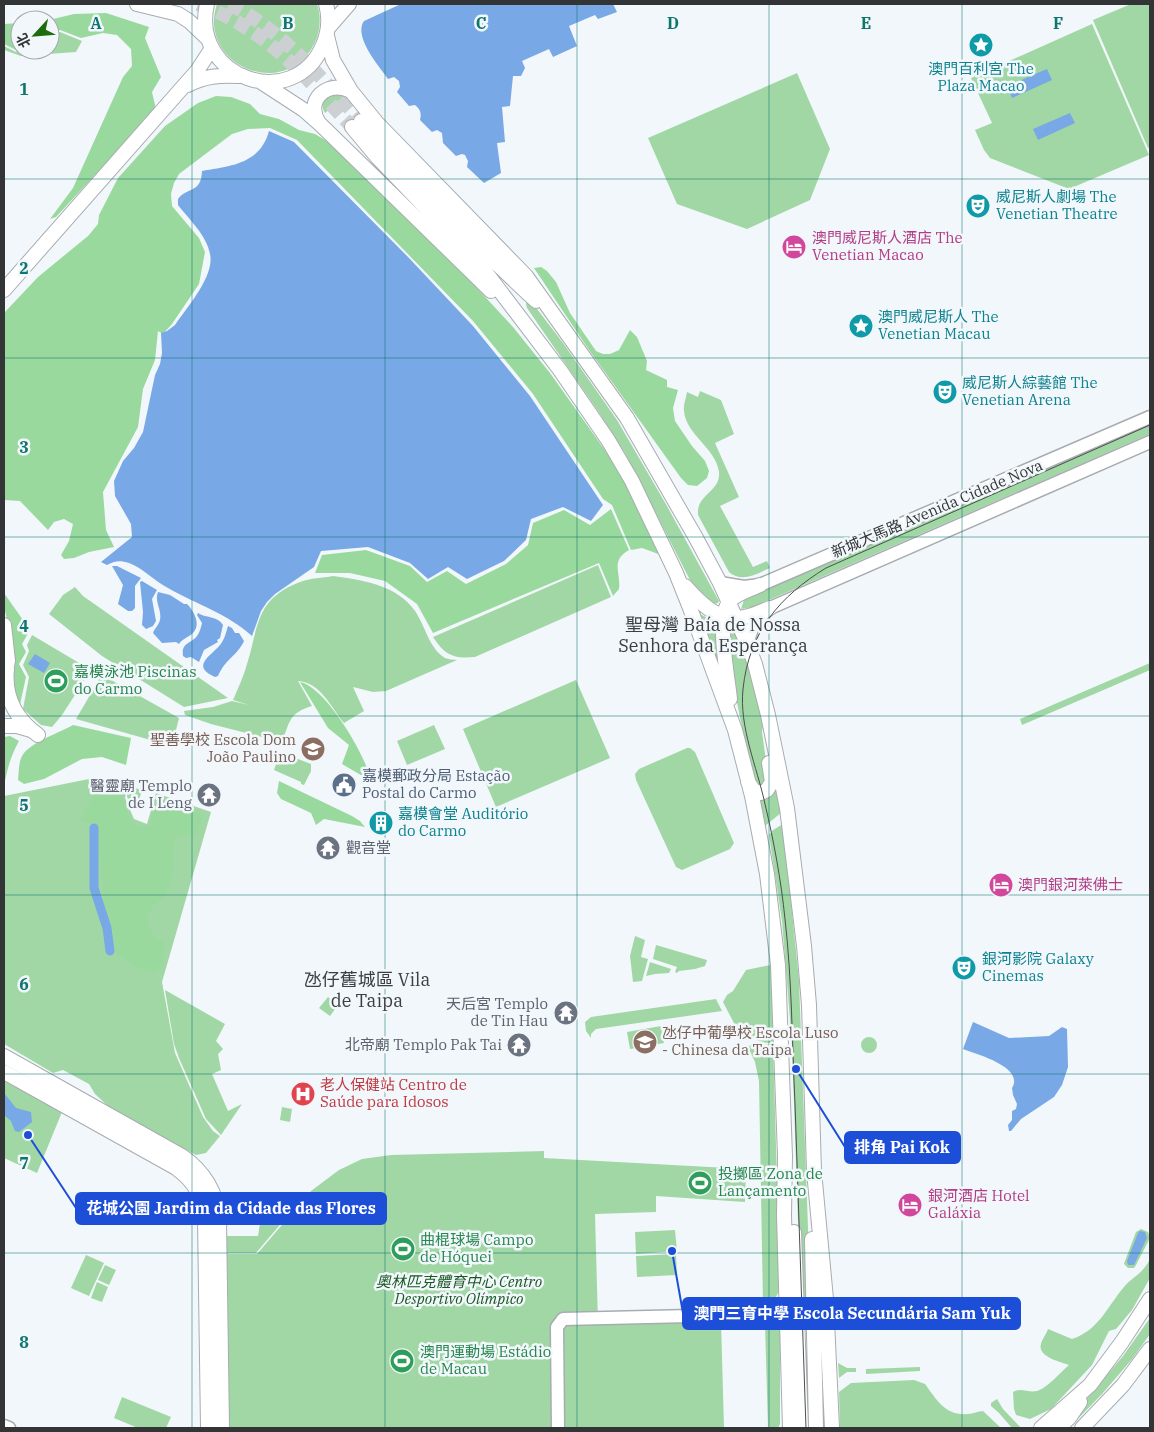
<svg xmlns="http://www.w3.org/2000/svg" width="1154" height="1432" font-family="'IBM Plex Serif','Noto Sans SC',serif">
<rect width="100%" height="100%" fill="#f2f7fb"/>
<!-- green -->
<path fill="#a1d7a4" d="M217,4H317C322,18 320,35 312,48C279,101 197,62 217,4Z
M1131,4H1150V147L1148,148L1093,20Z
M1092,24L1149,155L1069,189L990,158L984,150L975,130L992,123L971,78Z
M60,32L82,41L76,52L21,56L4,50V46L16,52L20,48V50H50V34Z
M797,73L830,149L810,200L747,229L677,204L648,138Z
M336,92L346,96L325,113C319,103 326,96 336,92Z
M527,301H531L563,343L617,420L667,506L719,601L718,603L714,604L702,594L691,582L625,453L598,411L527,308L526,304Z
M700,391L721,400L734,434L715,443L739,497L720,506L753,567L767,561L770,568C756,574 742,583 729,572L698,515C696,494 721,492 719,472C716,448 686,435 684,411C683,405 686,399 687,392L698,397Z
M1150,422V434L753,607L741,609L744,600L754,595Z
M598,565L611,597L475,657C453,659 445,655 433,637Z
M333,576C361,580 392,584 411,606C425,621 427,647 445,658C448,659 453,660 457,660L386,691L373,692L353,687L364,711L344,723C331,707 320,682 298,681L312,706C289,713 290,721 282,742L211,724L185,715L184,711L213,707L232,701L249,705L233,700C238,688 244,676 247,664C259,626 255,599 300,582C310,578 323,578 333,576Z
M75,587L83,596L228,698L184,707L102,656L49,614L63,595Z
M694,608L702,615L718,624L720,668Z
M730,627H733L746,652L764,716L762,732L768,775L763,785H758L750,765L731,674L728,630Z
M32,635L91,670L62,715L52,727L41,725L23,709L29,677L23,665L29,651L27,645Z
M1150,663V670L1022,725L1020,719Z
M104,676L179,718L172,746L76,719L100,678Z
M576,680L610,758L496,807L463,729Z
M434,725L445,749L407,765L397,741Z
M687,748H690L695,752L734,843L730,849L682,870L676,867L636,780L635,774L639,769Z
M280,752L311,764V771L304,785L301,784V782L274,770Z
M94,778L127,789L125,798L134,819L147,824L156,793L211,812L162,982L175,1053L203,1117L213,1131L220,1136L206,1153L196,1155L192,1153L108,1106L95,1094L89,1084L63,1070L53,1073L4,1044V796Z
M777,783L782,812L765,826L759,797Z
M129,786L142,790L137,807L130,805L127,796Z
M783,824L799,981L811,1310H801L792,1045L782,921L769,835L773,830Z
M635,936L645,940L641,957L648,959L642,981L633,982L630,956Z
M656,945L707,960L705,966L695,969L679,971L677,973L675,972L677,967L653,959Z
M650,962L671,969L669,973L655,974L646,976Z
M775,964L776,1043C751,1044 754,1034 736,1027L723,1002L727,995L733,991L746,970Z
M165,990L225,1024L216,1041L223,1049L218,1054L221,1070L212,1074L228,1111L242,1104L221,1135L206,1119L179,1058L174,1044Z
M328,997L338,1005L330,1016L319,1008Z
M716,999L722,1011L596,1029L591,1034V1038L586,1031L585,1022L591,1017Z
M661,1026L664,1043L630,1049L627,1032Z
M861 1045a8 8 0 1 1 16 0a8 8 0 1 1-16 0Z
M754,1042L763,1045L773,1044L780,1283C779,1296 775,1301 763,1305L759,1081L755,1062L748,1047Z
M4,1081L62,1112L37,1173L4,1158Z
M282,1107L292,1109L290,1122L280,1120Z
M544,1151V1158L746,1169L745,1202L656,1196V1212L595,1214L598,1322L721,1321L724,1428H230L228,1411L227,1254H257L311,1191L339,1170L362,1159L391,1155Z
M261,1217L284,1220L256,1253H226L227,1236H258Z
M1141,1229L1148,1232L1150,1238L1136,1265L1134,1268H1128L1124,1264L1125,1261L1136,1232Z
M675,1230L677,1251L636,1254L635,1232Z
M676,1254L677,1275L637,1277L636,1256Z
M86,1255L104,1263L89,1296L71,1288Z
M1150,1259V1278L1132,1310L1116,1329L1109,1331L1092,1365L1051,1409L1030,1419L1016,1415L1014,1409L1013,1392C1021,1387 1028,1393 1037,1391C1046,1389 1061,1372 1069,1365C1061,1362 1037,1357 1041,1344C1042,1339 1046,1335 1048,1329L1072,1339C1099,1330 1107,1307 1124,1287C1133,1276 1142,1275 1150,1259Z
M105,1265L116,1270L109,1285L98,1280Z
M97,1282L108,1287L102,1302L91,1298Z
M1150,1318V1334L1133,1358L1102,1394L1069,1428H1062L1123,1356Z
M780,1321V1424L778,1428H768L765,1324Z
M838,1363L847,1368H856V1372H847L839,1378Z
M920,1367V1371L866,1374V1369Z
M914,1380L925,1384C937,1400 945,1416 968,1414C973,1414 978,1411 983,1411L1001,1428H840L839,1392L851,1383Z
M122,1397L171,1417L166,1428H138L114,1418Z
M997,1399L1003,1409L1021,1428H1012L999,1413L991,1406V1403Z"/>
<!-- forest -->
<path fill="#9ad99e" d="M106,13L149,27L145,38L161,77L152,92L156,109L56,217L50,219L73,188L123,77L132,66L131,49L117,35L103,33L81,38L60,30L50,32L49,20L74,14Z
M20,23V46L16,50L4,44V24Z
M216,96L231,97L250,104L260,114L279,119L299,130L315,134L330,143L463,273L513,327L550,373L619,470L661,555L642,548L631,550L612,505L603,499L533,394L473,321L297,140L270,128L248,129L232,134L179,174L174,183L171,194L172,206L199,238L205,252L199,284L172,324L163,334L158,331L155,360L143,389L138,427L103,492L106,530L114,547L89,552L74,558L64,559L61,555L69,541L73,524L64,519L54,522L48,530L20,501L4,500V313L38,277L88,236L98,224L99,215L118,178L165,126L198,103Z
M541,267L547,271L556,282L570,313L596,351L603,354H610L619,350L630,330L637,337L647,361L646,370L667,380V387L678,390L673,408L675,421L692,446L705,461L709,471L707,478L697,486L688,485L681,478L589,350L534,268Z
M611,509L629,550C610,561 621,572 619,589L613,596L599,563L433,633L417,604L385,581L350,573H315L322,555L366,550L410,566L427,582L447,571L466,584L506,564L528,545L533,523L564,510L590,525Z
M4,593L30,630L22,644L26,652L19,664L26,677L19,709L14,699L13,644L4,607Z
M300,682C325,686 367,757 371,781L342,764L349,745L328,728Z
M73,725L131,738L126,765L102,757L82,759L44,779L24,784L18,780C19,772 18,760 24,753C34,741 59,733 73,725Z
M10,736L19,741C10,757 8,768 4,785V737Z
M279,781L352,816L360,821L365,827L324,819L316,825L311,813L281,799L277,793Z
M117,788L122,791L124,803L133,825L149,826L159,799L203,815L197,834L181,836L173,839V871L165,898L155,904L146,917L153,935L164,943L163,965L156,973C140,971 128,962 115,952L114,936L104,904L100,853L92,825L81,820C84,810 91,802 96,792Z"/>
<!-- water -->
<path fill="#78a8e5" d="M401,4H613L617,12L598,19L595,15L569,26L577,46L553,57L549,49L522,61L525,68L521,76H513L510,106L502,107L505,142L497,143L501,173L484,183L467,167L468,161L465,155L462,154L456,156L443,143L442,133L437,130L432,132L420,120C422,113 420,109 415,105L409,106L397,92L400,87L399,81L394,77L388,79C379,66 353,37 364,21Z
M1047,69L1052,80L1012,98L1007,86Z
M1070,113L1075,123L1038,140L1033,129Z
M269,131L294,142L409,258L473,326L530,396L603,505L591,521L563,507L531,519L526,540L504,561L467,579L448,567L428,579L410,563L368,547L321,551L314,567L275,594L267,602L261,611L252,636C228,614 196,604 168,588C154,581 143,568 129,563C120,560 114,561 107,565L101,562L132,537L131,524L115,496L114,481L123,461L134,448L143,432L155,375L160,364L162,353L161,333L167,331L175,325C187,307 215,276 210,254C207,236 189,219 178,205V199C188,186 201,194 202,171C231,166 260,164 269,131Z
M112,566H117L141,578L135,586V608L132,611H128L118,604L123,585Z
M142,581L157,590L152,599L156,621L153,626L146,629L142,625L143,612L140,582Z
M158,592L170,595L184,604H187C194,611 202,625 192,634C187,638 182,639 179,644L176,642L162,643L153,633C154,629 159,625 160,620C162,609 154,602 158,592Z
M198,613C205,618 218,616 223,625L220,638L217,640L218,642L204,650L199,662L191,657L186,658L183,656C181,642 191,644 197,636C200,632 201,627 202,623L197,615Z
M228,626L232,628L235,633H239L244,641C237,656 226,658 218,676L215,677C190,666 211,656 220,645C225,639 226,632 228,626Z
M35,654L50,663L44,673L28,664Z
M973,1022L1009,1038L1049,1036L1062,1027L1067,1029L1068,1067L1062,1085L1054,1097L1021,1119L1011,1131H1009L1008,1125L1012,1120V1111L1016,1109L1017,1104L1013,1095L1012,1088C1025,1067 976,1054 963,1049Z
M4,1093L16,1108L31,1112L32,1122L19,1132L15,1131L11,1121L4,1115Z
M1140,1231L1145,1232L1147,1238L1134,1265H1128L1127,1261L1138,1233Z"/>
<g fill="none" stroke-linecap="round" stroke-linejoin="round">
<!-- canal -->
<path stroke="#78a8e5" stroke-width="9" d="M94,828V888L107,928L110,951"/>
<!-- primary-tunnel -->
<path stroke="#ccd0d3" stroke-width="14" stroke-dasharray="14 7" stroke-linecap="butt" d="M198,4C269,30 302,74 352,127
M229,4C283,31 320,77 361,121"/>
<defs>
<path id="secondary" d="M720,583L744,587L760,585L1150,417
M747,643L755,621L770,608L1150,442
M4,1426L9,1428
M558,1428L557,1327L563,1319L775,1314L784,1309L787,1300"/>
<path id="primary" d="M137,4L178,14L189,21L208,39
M207,4C190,78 294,114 323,45C329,31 330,18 326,4
M329,27L349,4
M327,36L333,60L351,91L377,123L526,276L627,418L696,538L720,583L747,643L755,664L768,715L787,808L804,946L809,1005L814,1171L826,1299L832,1428
M261,82L304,110L321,125L491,291
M188,85C204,76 220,75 239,76
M361,121C416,184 475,244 536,301
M319,123C304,101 327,79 351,91
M352,127L377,157L478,262L560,370L608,440L632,481L676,573L690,608L735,730L752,796L767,874L778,965L785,1156L784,1215L790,1428
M4,290L197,71L212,48
M685,586C701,604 718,622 744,617C753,616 761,611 770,608
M4,625L8,661L5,676
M7,669C4,697 16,719 38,735
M730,699C728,678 716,619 729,602C736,593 750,590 760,585
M4,726H17L31,730
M748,782L754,791L761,793L767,790L772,782L769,763
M4,1056L182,1156C204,1171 217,1193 219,1219L222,1428
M4,1072L176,1168C193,1180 204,1198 205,1219L208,1428
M794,1232L801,1428
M812,1239L816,1428
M1041,1428L1090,1385L1122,1342L1150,1299
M1058,1428L1069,1418L1080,1402
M1082,1428L1123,1385L1150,1349"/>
</defs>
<!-- secondary casing -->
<use href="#secondary" stroke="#a8acb0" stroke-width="15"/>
<!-- primary casing -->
<use href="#primary" stroke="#a8acb0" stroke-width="16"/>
<!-- secondary -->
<use href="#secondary" stroke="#fff" stroke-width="12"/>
<!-- primary -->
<use href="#primary" stroke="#fff" stroke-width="14"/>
<!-- tram -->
<path stroke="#4c4e4f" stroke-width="1" d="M806,1428C802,1320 799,1212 795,1104C792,1042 792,980 785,919C781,880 774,842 765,804C757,767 739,727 743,689C749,632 780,596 826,568L1150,425"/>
</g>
<!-- grid -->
<path fill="none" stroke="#0f766e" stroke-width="1" stroke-opacity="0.55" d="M192,4V1428M385,4V1428M577,4V1428M769,4V1428M962,4V1428M4,179H1150M4,358H1150M4,537H1150M4,716H1150M4,895H1150M4,1074H1150M4,1253H1150"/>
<!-- icons -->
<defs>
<symbol id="sight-disc" viewBox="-11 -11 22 22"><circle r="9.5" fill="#0f9aa8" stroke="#f2f7fb"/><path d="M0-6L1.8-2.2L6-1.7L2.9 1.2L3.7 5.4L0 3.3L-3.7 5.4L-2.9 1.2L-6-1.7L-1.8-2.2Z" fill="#fff"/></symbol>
<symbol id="theatre-disc" viewBox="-11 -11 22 22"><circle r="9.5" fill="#0f9aa8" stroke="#f2f7fb"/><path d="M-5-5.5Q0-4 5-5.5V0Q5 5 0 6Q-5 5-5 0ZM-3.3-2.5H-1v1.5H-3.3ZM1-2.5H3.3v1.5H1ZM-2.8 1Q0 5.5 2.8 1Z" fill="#fff"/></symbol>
<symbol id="hotel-disc" viewBox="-11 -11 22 22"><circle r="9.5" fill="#d1479c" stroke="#f2f7fb"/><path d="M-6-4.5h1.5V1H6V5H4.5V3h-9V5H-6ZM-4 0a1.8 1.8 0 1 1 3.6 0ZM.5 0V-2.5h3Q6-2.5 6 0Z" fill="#fff"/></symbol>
<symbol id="stadium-disc" viewBox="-11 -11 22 22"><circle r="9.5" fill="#2e9e5b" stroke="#f2f7fb"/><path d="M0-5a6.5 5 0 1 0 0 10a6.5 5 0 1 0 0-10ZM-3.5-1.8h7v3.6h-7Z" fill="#fff"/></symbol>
<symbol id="school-disc" viewBox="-11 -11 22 22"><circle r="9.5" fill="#8d6e63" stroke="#f2f7fb"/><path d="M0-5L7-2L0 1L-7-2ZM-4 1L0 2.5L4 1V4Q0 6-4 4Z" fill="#fff"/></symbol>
<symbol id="civic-disc" viewBox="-11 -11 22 22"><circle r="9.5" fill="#5c6f8a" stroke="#f2f7fb"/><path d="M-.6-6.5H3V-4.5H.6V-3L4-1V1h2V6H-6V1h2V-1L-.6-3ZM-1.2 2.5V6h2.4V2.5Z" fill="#fff"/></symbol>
<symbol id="temple-disc" viewBox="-11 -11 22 22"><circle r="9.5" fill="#6b7280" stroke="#f2f7fb"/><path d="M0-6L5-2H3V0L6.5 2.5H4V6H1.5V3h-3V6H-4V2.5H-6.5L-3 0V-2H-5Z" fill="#fff"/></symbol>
<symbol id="building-disc" viewBox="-11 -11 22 22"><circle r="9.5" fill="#0f9aa8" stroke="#f2f7fb"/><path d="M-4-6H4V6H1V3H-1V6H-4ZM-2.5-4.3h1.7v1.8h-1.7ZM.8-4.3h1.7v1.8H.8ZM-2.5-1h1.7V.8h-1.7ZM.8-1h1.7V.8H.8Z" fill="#fff"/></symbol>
<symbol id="hospital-disc" viewBox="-11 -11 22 22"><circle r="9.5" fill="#e0444e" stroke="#f2f7fb"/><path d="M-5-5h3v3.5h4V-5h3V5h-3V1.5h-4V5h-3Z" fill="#fff"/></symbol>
</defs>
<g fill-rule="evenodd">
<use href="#sight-disc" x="967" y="31" width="28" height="28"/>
<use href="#theatre-disc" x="964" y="192" width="28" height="28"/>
<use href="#hotel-disc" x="780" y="233" width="28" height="28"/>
<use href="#sight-disc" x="847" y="312" width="28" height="28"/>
<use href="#theatre-disc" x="931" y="378" width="28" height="28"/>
<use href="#stadium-disc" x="42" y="667" width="28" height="28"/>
<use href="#school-disc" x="299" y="735" width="28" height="28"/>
<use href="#civic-disc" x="330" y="771" width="28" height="28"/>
<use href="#temple-disc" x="195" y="781" width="28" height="28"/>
<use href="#building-disc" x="367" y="809" width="28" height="28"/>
<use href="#temple-disc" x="314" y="834" width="28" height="28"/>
<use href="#hotel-disc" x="987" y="871" width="28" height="28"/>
<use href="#theatre-disc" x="950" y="954" width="28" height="28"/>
<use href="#temple-disc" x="552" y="999" width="28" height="28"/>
<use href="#school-disc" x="631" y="1028" width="28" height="28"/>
<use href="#temple-disc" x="505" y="1031" width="28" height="28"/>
<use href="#hospital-disc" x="289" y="1080" width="28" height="28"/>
<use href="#stadium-disc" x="686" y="1169" width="28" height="28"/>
<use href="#hotel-disc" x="896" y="1191" width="28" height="28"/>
<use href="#stadium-disc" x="389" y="1235" width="28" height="28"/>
<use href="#stadium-disc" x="388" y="1347" width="28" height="28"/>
</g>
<g text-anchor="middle" stroke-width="5" stroke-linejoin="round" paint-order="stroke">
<!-- culture labels -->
<g font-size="15" fill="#0d838f" stroke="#f2f7fb" text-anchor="start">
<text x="981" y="74" text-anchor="middle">澳門百利宮 The<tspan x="981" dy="17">Plaza Macao</tspan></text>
<text x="996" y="202">威尼斯人劇場 The<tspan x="996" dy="17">Venetian Theatre</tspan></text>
<text x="878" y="322">澳門威尼斯人 The<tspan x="878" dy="17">Venetian Macau</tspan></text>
<text x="962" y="388">威尼斯人綜藝館 The<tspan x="962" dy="17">Venetian Arena</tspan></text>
<text x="398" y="819">嘉模會堂 Auditório<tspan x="398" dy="17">do Carmo</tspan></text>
<text x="982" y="964">銀河影院 Galaxy<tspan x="982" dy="17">Cinemas</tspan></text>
</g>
<!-- hotel labels -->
<g font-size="15" fill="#b23c85" stroke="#f2f7fb" text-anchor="start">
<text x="812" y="243">澳門威尼斯人酒店 The<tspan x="812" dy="17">Venetian Macao</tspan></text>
<text x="1018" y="890">澳門銀河萊佛士</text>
<text x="928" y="1201">銀河酒店 Hotel<tspan x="928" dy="17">Galáxia</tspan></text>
</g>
<!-- street labels -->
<g font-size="15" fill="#323435" stroke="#f2f7fb">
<text transform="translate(937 509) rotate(-23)" y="5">新城大馬路 Avenida Cidade Nova</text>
</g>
<!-- leisure labels -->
<g font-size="15" fill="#27864d" stroke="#f2f7fb" text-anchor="start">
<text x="74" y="677">嘉模泳池 Piscinas<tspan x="74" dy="17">do Carmo</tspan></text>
<text x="718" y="1179">投擲區 Zona de<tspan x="718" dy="17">Lançamento</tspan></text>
<text x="420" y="1245">曲棍球場 Campo<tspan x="420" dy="17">de Hóquei</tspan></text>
<text x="420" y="1357">澳門運動場 Estádio<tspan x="420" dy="17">de Macau</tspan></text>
</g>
<!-- education labels -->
<g font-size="15" fill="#785e54" stroke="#f2f7fb" text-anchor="end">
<text x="296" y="745">聖善學校 Escola Dom<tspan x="296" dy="17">João Paulino</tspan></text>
<text x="662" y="1038" text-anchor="start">氹仔中葡學校 Escola Luso<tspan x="662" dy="17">- Chinesa da Taipa</tspan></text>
</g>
<!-- service labels -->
<g font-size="15" fill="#4e5e75" stroke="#f2f7fb" text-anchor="start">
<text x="362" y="781">嘉模郵政分局 Estação<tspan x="362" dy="17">Postal do Carmo</tspan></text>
</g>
<!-- worship labels -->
<g font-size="15" fill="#5b616d" stroke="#f2f7fb" text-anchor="end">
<text x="192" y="791">醫靈廟 Templo<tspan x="192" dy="17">de I Leng</tspan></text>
<text x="346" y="853" text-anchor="start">觀音堂</text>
<text x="548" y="1009">天后宮 Templo<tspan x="548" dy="17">de Tin Hau</tspan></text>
<text x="502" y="1050">北帝廟 Templo Pak Tai</text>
</g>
<!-- health labels -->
<g font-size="15" fill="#be3a42" stroke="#f2f7fb" text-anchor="start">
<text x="320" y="1090">老人保健站 Centro de<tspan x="320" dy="17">Saúde para Idosos</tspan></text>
</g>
<!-- park labels -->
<g font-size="15" font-style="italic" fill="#175822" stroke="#f2f7fb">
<text x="459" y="1287">奧林匹克體育中心 Centro<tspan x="459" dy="17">Desportivo Olímpico</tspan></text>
</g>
<!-- quarter labels -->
<g font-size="18" fill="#3b3f42" stroke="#f2f7fb">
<text x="713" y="631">聖母灣 Baía de Nossa<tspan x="713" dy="21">Senhora da Esperança</tspan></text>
<text x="367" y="986">氹仔舊城區 Vila<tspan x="367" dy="21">de Taipa</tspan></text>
</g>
</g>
<g font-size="16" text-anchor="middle" font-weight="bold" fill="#0f766e" stroke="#f2f7fb" stroke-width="5" stroke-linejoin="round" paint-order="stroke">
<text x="96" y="29">A</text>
<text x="288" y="29">B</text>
<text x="481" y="29">C</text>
<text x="673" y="29">D</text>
<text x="866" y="29">E</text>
<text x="1058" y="29">F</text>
<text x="24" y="95">1</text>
<text x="24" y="274">2</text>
<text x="24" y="453">3</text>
<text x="24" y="632">4</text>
<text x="24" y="811">5</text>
<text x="24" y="990">6</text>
<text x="24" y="1169">7</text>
<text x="24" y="1348">8</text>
</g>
<!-- callouts -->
<path fill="none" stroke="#1d4ed8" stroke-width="2" d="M796 1069L845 1147M28 1135L76 1208M672 1251L683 1313"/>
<g fill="#1d4ed8" stroke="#f2f7fb" stroke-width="2">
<circle cx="796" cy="1069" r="5"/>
<circle cx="28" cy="1135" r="5"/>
<circle cx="672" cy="1251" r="5"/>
</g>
<g fill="#1d4ed8" stroke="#1d4ed8" stroke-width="2">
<rect x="845" y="1132" width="115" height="31" rx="5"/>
<rect x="76" y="1193" width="310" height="31" rx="5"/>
<rect x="683" y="1298" width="337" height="31" rx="5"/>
</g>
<g font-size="16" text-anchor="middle" font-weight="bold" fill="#fff">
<text x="902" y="1153">排角 Pai Kok</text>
<text x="231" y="1214">花城公園 Jardim da Cidade das Flores</text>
<text x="852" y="1319">澳門三育中學 Escola Secundária Sam Yuk</text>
</g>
<!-- border -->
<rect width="1154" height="1432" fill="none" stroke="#323435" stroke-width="10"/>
<!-- north arrow -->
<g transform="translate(35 35) rotate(244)"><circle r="24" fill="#f2f7fb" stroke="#a5a9ac"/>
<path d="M0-4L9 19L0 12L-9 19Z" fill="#1f6c0d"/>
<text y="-8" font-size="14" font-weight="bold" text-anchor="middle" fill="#323435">北</text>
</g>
</svg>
